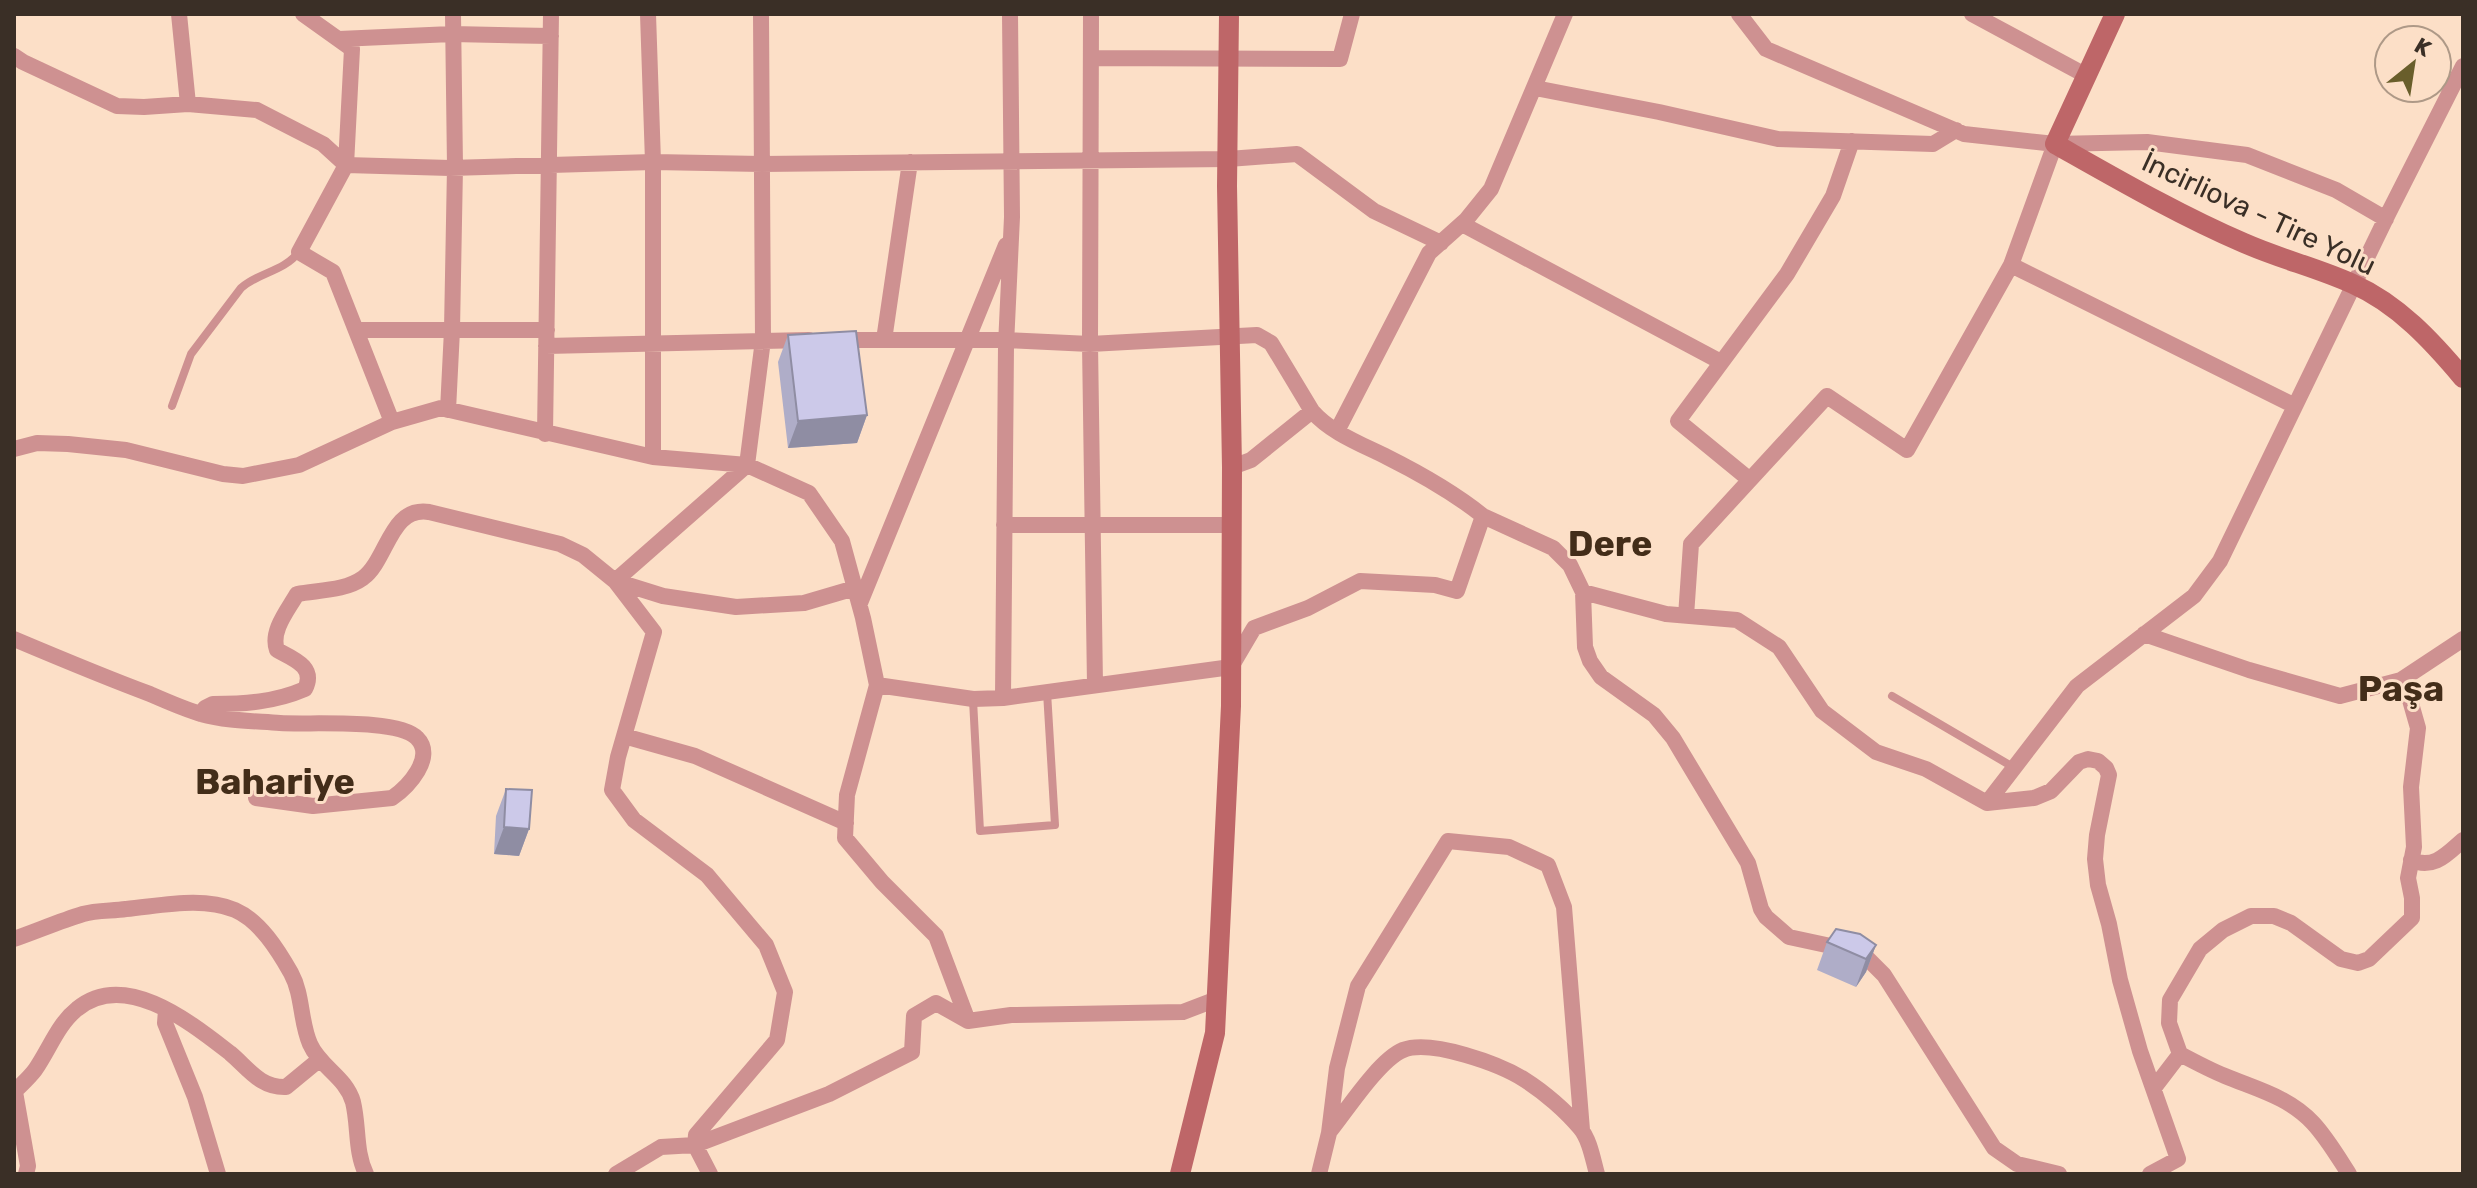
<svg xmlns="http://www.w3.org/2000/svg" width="2477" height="1188" font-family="Rubik,sans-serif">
<rect width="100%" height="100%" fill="#fcdfc7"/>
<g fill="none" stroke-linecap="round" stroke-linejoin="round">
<!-- lane -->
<path stroke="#ce9191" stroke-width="8" d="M172,406L191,354L241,288C259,272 283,272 299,252
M1892,696L2013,767
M973,700L980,831L1055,825L1047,692"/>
<!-- street -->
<path stroke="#ce9191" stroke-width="16" d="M179,14L188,104
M303,14L352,49L346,165L299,252L333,272L392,422
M648,14L653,162V457
M1091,14L1090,344L1095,685
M1739,14L1766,49L1964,134L2055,144L2147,142L2247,155L2336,190L2386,219
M1972,14L2087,76
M339,39L452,34L551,36
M14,56L23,62L117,106L144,107L188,104L257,110L323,144L346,165L450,168L653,162L762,164L1228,159L1297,154L1374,211L1441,243
M1091,58L1340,59L1352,14
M1535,88L1659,112L1778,139L1933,144L1956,130
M1462,224L1721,362
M2011,265L2295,406
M356,330H547
M836,340H1006L1090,344L1257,335L1271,343L1312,411C1331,433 1361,444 1387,457C1421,474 1453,492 1483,516
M884,340L910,162
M546,346L809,340
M448,410L452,330L455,167L453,14
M1337,431L1429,253L1466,220L1491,189L1565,14
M545,434L551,14
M14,449L37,443L68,444L126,450L223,474L243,476L299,465L392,422L441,408L653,457L747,465L809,493L842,541L863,618L877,685L847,795L845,838L882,882L936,936L968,1021
M1232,467L1251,460L1312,411
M1750,480L1678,421L1787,274L1833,196L1852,141
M1004,525H1231
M1583,592L1585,647L1590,661L1601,677L1654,715L1673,738L1748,863L1761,909L1766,917L1789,937L1854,951L1868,959L1884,975L1994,1148L2017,1164L2059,1174
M860,603L1006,245
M1686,616L1691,544L1827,396L1907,450L2011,265L2055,144
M2144,634L2249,670L2340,696L2401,680L2463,639
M14,639C59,658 104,677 150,694C166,701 184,709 201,714C226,721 254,721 280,723C309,725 398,718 417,738C436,757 408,787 392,798L313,806L256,798
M877,685L973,699L1003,698L1231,667L1254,628L1308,608L1360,581L1435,585L1457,591L1483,516L1553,548L1570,565L1583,592L1666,614L1737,620L1779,647L1822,711L1876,752L1926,769L1987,803L2034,798L2051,791L2079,762L2088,759L2098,761L2106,768L2109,775L2097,835L2095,859L2098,885L2109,924L2120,980L2140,1051L2178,1159L2150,1174
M1003,698L1006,345L1012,217L1010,14
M201,714L205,708L213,704C245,704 275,702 305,689C316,667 294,659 277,650C270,631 288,610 297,594C318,590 345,591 363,578C388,559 390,506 429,512L560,544L583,555L615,581L663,596L736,607L804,603L855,588
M624,736L695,756L846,823
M1987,803L2077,686L2194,596L2220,561L2388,214L2463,66
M2411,860C2434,870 2447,854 2463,840
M14,939C37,931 60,921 83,914C96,910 112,911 126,909C160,906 202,896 235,910C260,921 278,950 291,973C303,995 300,1021 310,1044C320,1067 346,1077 353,1102C359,1127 355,1151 366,1174
M166,1010L165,1023L195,1097L218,1174
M2180,1054L2169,1023L2170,1000L2200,949L2223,930L2251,916H2274L2291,923L2341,959L2358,963L2369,959L2412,918V898L2408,878L2414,847L2411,787L2418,728L2410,700L2401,680
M2154,1088L2180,1054C2195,1062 2210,1070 2225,1076C2256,1089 2289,1097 2313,1123C2327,1138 2338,1157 2349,1174
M14,1092C21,1085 29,1078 35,1070C49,1050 58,1024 77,1009C125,969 191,1023 230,1053C248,1068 260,1088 286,1087L320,1059
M15,1092L28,1166L26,1174
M1330,1131C1347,1110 1379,1060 1403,1050C1431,1039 1500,1064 1525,1080C1544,1092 1566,1111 1580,1128C1590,1140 1593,1160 1597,1174
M616,1174L661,1147L695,1145L829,1094L912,1052L914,1016L936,1003L968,1021L1011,1015L1183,1012L1217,999
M710,1174L695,1145L696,1135L777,1040L785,992L766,945L707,875L634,820L612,790L618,757L654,632L615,581L747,465L763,340L761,14
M1319,1174L1329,1133L1337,1068L1358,986L1448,841L1509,847L1548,865L1564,907L1582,1130"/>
<!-- secondary -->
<path stroke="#be6668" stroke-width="20" d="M2115,14L2055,144C2117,179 2179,215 2244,243C2280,259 2318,268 2353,284C2398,304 2432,341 2463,378
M1180,1174L1215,1033L1231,706L1232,467L1227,186L1229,14"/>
</g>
<!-- wall -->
<path fill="#afadc8" d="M788,335L867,415L857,443L788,448L778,362Z
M506,789L529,829L519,856L494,854L496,816Z
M1827,942L1876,945L1866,972L1856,987L1817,970Z"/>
<!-- shaded-wall -->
<path fill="#8f8da3" d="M867,415L857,443L788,448L798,421Z
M504,827L529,829L519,856L494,854Z
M1876,945L1866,972L1856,987L1866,959Z"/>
<!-- building -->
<path fill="#ccc9e9" stroke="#8f8da3" stroke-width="2" d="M856,331L867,415L798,421L788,335Z
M506,789L532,790L529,829L504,827Z
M1836,929L1860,934L1876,945L1866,959L1827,942Z"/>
<g text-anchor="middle" stroke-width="6" stroke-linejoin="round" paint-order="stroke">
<!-- street labels -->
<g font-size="28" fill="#3a2f26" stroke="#fcdfc7">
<text transform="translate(2259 213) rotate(25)" y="10">İncirliova - Tire Yolu</text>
</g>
<!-- district labels -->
<g font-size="36" font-weight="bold" fill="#432d19" stroke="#fcdfc7">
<text x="1610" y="556">Dere</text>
<text x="2401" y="701">Paşa</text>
<text x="275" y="794">Bahariye</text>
</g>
</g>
<!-- border -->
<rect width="2477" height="1188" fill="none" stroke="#3a2f26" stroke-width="32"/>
<!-- north arrow -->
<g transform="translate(2413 64) rotate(30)"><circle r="38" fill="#fcdfc7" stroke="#ae9987" stroke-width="2"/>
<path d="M0-6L14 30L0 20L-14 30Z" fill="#695e2b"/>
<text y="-12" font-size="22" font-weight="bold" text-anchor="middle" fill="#3a2f26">K</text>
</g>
</svg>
